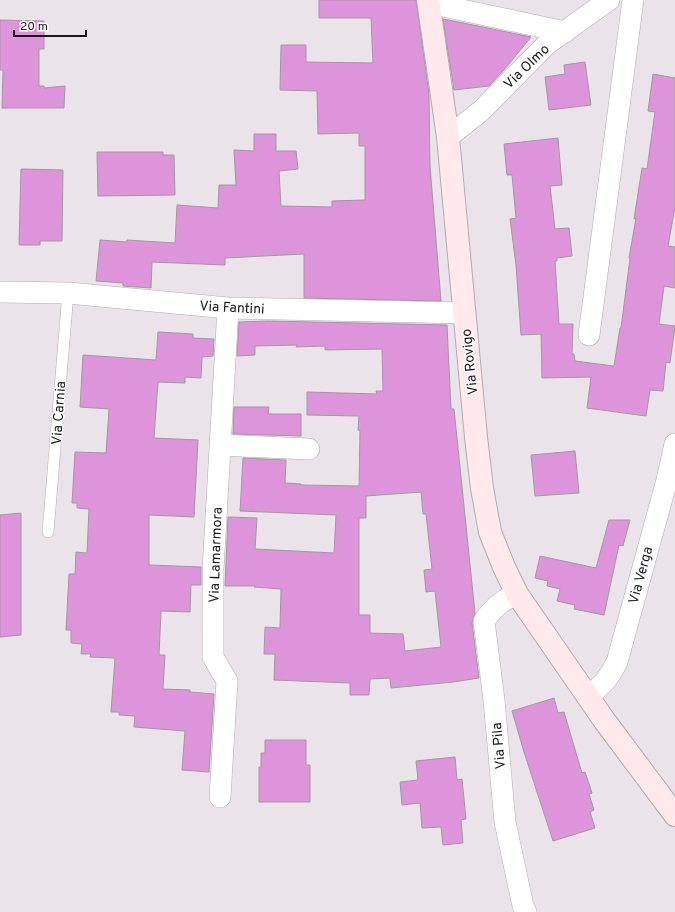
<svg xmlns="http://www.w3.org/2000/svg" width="675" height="912" font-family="Overpass,sans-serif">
<rect width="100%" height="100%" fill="#ebe3ea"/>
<!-- building -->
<path fill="#de94db" stroke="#9f999f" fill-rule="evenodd" d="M319,0H416L429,94L430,166L441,301L304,298V254L225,258V265L152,262L151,288L123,286V283L96,281L100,240L126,242L127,240L175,243L177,205L218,208L219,185H236L234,150L254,151V134H276V151H296L298,169L279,171L281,206L332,207V201L365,200V146H359V133L318,134L317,91L280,90L281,45H306V62L373,63L371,18H319Z
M443,19L473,25L531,37L504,70L489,86L454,90Z
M0,20L44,21V49H39V86H44V88L65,86L64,108H2L3,70H0Z
M585,62L591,105L549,110L545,77L565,74L564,65Z
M653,74L675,78V207L668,246L675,247V288L664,286L659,324L675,326L670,363L666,362L663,391L650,390L646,416L587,408L591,377L542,378L541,334L521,335L516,265L510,219L516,218L512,175H507L504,144L558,138L562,185L550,186L555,229L569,228L572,256L557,258V261H555L559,324H573L572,354H574L575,361L614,366L620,328H621L630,258H629L636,218L634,219L642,168L647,169L655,112L648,111Z
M97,152H163V155H174L175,195L98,196Z
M21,169L63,170L62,241H40V245H19Z
M268,321L447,325L451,409H454L475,613L472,623L479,678L453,682L391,688L390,678L370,679L369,695H350V683L274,680L275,654H264L265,627L280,628L281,589L254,587L255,586H225L228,517L257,518L255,549L334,553L336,515L240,511L243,458L286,460L285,483L301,484V485L359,486L360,431L358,430L359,416L307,415V392L377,394L376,391H383L382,349L325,350V346L296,347L297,345L255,346V355L237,356L239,322ZM421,492L423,514H426L432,569L424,570L426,592L435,591L441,647L405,651L403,634L370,633V615H359V518H366V496Z
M158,332L193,334V338L214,339L213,356L202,357L201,378L185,377V383L158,382L154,438L198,440L194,517L149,515V565L201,567V585H191L190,612L161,611L159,655H165L163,689L190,690V692L214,694L209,772L182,770L185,731L134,727L135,716L119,715V712H111L115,658L90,657L91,654H81L82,644L71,643V630H66L69,574H75L76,552L87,553L89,509L77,508V503H72L75,452L106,453L109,409L80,407L83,355L156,360Z
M234,407H269L268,414H301V436L233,434Z
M575,451L579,493L535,496L531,455Z
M21,513V635L0,637V515Z
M609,520H630L623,546L619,545L604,615L574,609L575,605L557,601L560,589L547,586L548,581L535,578L540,556L596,568Z
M554,698L558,713L564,712L582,773L585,772L592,793L589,794L594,810L590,812L595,828L553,841L524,752L512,711Z
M265,740H306V765H310V802H259V767H261V753H265Z
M455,757L457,780L462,779L466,819L461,820L463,843L443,845L441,827L422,828L420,803L402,805L400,782L418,780L416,761Z"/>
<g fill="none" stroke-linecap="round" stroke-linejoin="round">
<defs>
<path id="lane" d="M48,532L68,293"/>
<path id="street" d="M429,3L565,32
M448,137L481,111L547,44L609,0
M0,292L68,293L228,308L464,313
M589,335L633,0
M220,445L309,449
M517,594C502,600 493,608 484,621L494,700L505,822L523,906L526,912
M588,696C603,685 608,679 617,662L667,480L675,444
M220,797L227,681L213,657V570L228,308"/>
<path id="secondary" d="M428,0L448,137L476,437L482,488L490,532L504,567L517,594L604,720L675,815"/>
</defs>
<!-- lane casing -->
<use href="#lane" stroke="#b2abb2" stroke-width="12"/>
<!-- street casing -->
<use href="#street" stroke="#b2abb2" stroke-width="22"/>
<!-- secondary casing -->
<use href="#secondary" stroke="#b2abb2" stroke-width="24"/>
<!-- lane -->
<use href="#lane" stroke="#fff" stroke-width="11"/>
<!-- street -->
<use href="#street" stroke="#fff" stroke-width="21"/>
<!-- secondary -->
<use href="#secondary" stroke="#ffe9ec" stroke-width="22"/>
</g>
<g text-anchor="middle" stroke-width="3" stroke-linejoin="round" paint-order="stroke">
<!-- street labels -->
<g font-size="14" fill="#1c191c" stroke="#fff">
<text transform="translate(526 66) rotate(-44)" y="5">Via Olmo</text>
<text transform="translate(232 307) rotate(3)" y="5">Via Fantini</text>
<text transform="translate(469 362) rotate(-96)" y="5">Via Rovigo</text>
<text transform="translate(58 413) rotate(-86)" y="5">Via Carnia</text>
<text transform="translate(215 555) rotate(-88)" y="5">Via Lamarmora</text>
<text transform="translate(640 575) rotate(-75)" y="5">Via Verga</text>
<text transform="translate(498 746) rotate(-95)" y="5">Via Pila</text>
</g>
</g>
<!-- scale -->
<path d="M14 30v6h72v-6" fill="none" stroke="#1c191c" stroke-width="2"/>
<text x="20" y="30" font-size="12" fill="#1c191c" stroke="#ffffff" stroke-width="3" paint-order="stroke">20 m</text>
</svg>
